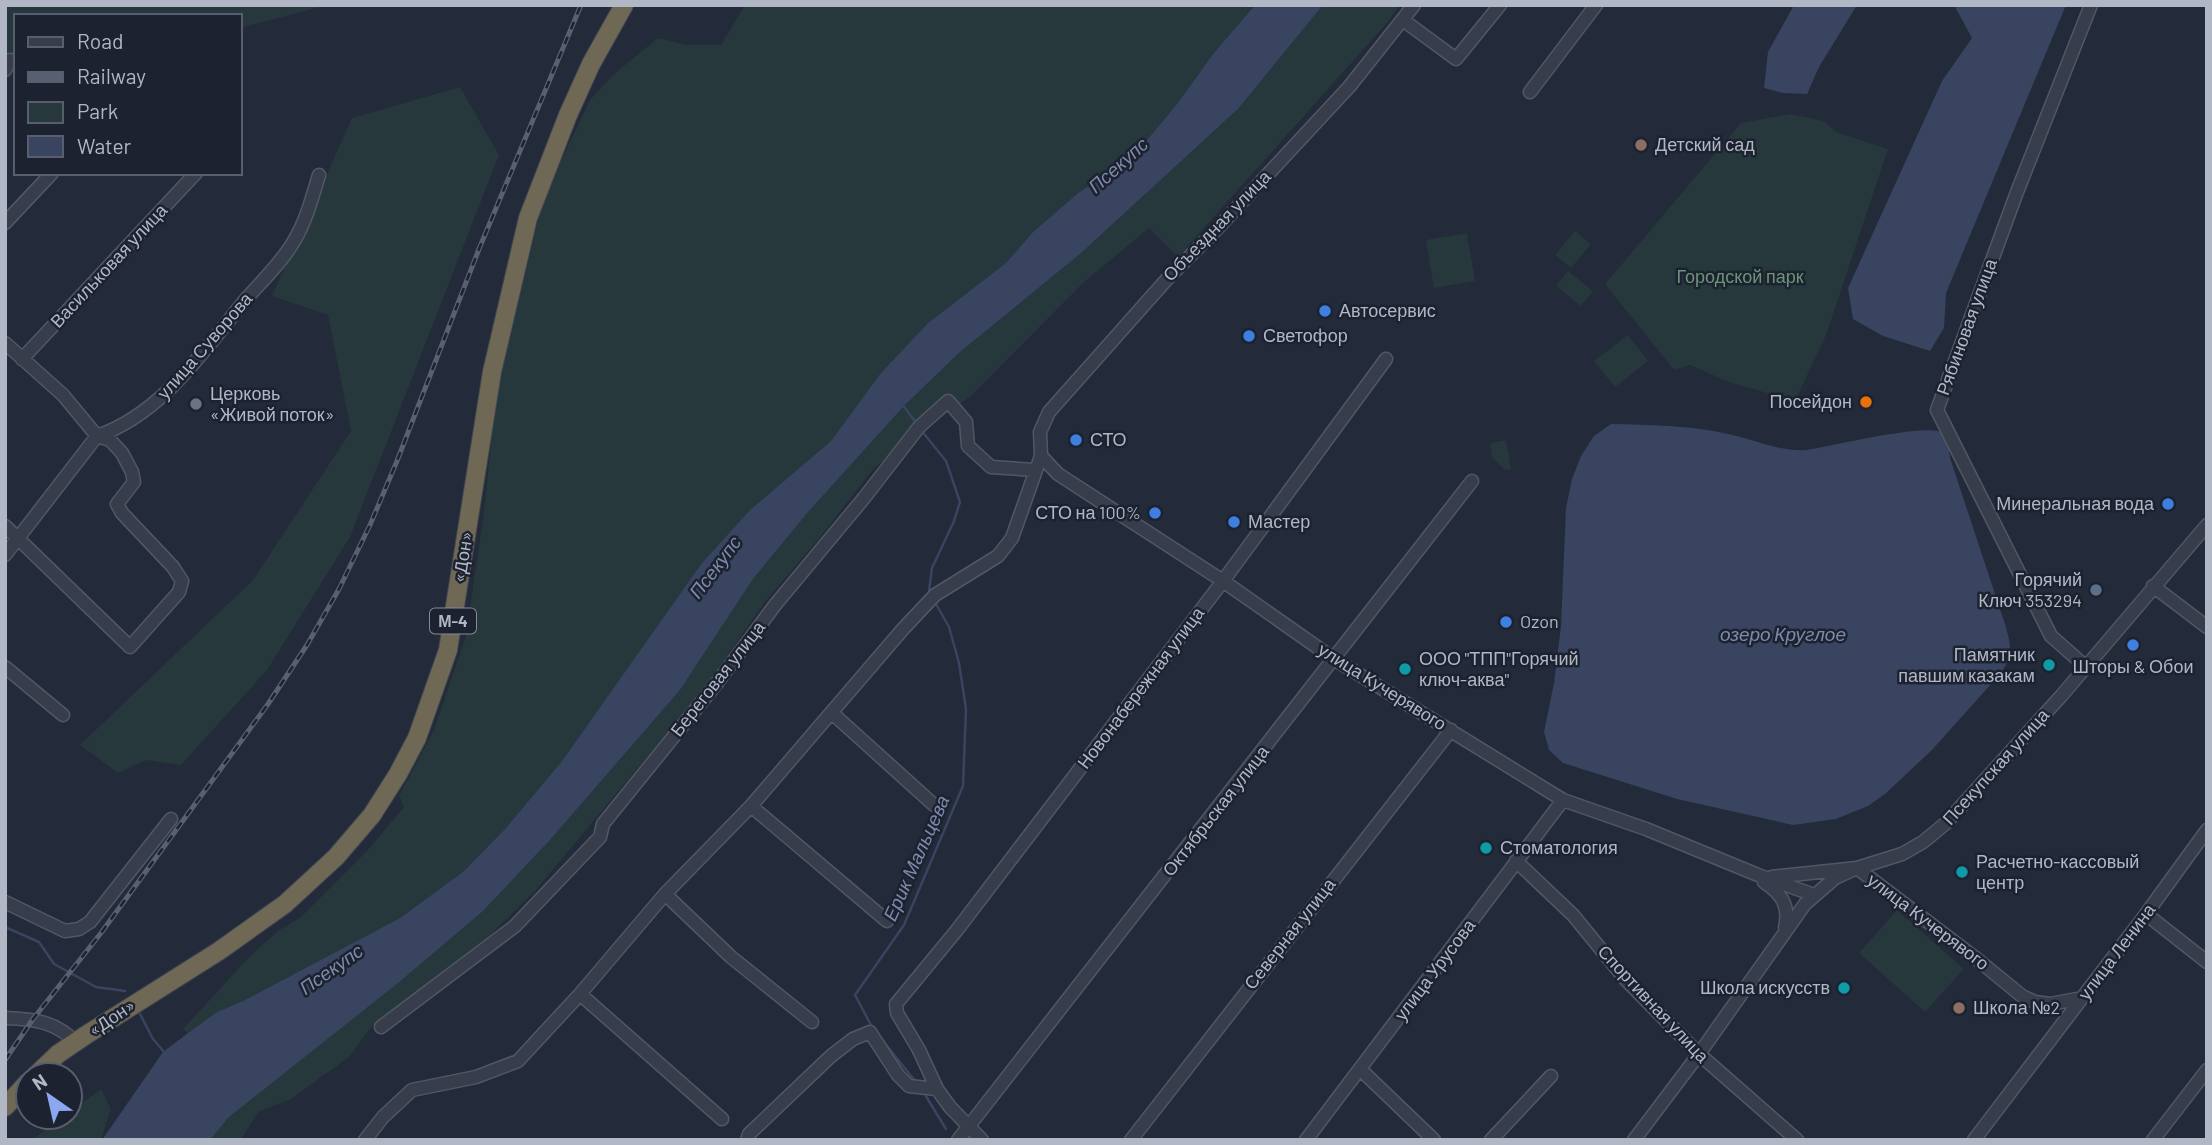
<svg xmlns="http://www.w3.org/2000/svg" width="2212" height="1145" font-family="Barlow,sans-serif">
<rect width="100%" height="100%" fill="#232a39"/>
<!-- green -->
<path fill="#26383c" d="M5,5H328L240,28V16H16V65L5,73Z
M745,5H1255L1213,54L1177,104L1132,158L1078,193L1033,232L1006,263L928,323L880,374L831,441L751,509L702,564L562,761L505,829L464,871L400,918L245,1000L217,1012L188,1033L183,1029L250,956L278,931L301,917L367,851L404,807L399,796L434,730L466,636L483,519L496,398L539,216L554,175L590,100L613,75L658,38L687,45H721Z
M1323,5H1400L1386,24L1178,257L1149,228L1084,282L972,395L874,468L821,536L764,603L707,685L535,891L488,937L372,1026L349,1057L291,1099L258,1112L241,1140H210L229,1117L483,911L550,840L680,690L753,579L809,511L904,406L960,352L1080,254L1238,109Z
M460,87L499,155L350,537L267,670L181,765L146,760L118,773L80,745L253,580L351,431L328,315L272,296L352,118Z
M1790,114L1824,121L1836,132L1888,149L1826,335L1795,401L1729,382L1690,365L1674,370L1605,284L1741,123Z
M1575,231L1591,244L1571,268L1555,255Z
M1467,233L1475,281L1434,288L1426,240Z
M1568,271L1593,291L1581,306L1556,286Z
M1628,335L1648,361L1615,387L1594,361Z
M1506,440L1511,469L1505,470L1492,457L1490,443Z
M1897,910L1964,969L1925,1012L1859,953Z
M101,1089L111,1109L101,1140H32L63,1117H70V1112Z"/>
<!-- water -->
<path fill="#384460" d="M1255,5H1323L1238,109L1080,254L960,352L904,406L809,511L753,579L680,690L550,840L483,911L398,983L229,1117L210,1140H102L163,1052L188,1033L217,1012L245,1000L400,918L464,871L505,829L562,761L702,563L751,509L831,441L880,374L928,323L1006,263L1033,232L1078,193L1132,158L1177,104L1213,54Z
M1794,5H1857L1819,67L1807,94L1783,93L1764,88L1768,52Z
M1954,5H2066L1946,293L1944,328L1930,351L1883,336L1853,319L1848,288L1942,81L1972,38Z
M1611,424C1650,425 1689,425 1728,434C1753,439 1780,452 1806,450C1829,447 1928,422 1942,433C1949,439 1949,451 1950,458L2005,624C2011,646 2014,653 2001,673L1932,750L1885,794L1868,806L1836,819L1793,825L1677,799L1563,763L1549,750L1544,732L1554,683L1561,626L1566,508L1572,479L1581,456L1594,436Z"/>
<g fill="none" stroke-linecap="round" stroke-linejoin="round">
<!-- stream -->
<path stroke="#384460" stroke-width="2.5" d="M902,404L917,424
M921,430L946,461L960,502L954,521L932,568L929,591
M5,927L39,942L54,964L96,987L125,991
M140,1014L153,1039L164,1052
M872,1027L855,995L904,925L963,786L966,709L959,663L949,627L936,604
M883,1041L916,1082
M924,1093L946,1129"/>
<defs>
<path id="minor" d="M1403,20L1456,59L1500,5
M5,70L10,60
M1530,92L1596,5
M5,223L52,173
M5,343L63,395L97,436L110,440L122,453L132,472L134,482L117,504L122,513L173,567L182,581L179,592L130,647L5,526
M22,359L196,173
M1041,456L1058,474L1223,581L1334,659L1563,800L1646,829L1758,875L1814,895
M5,555L97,436C162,414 204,350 246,299C262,281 282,262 294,241C306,221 312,198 319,175
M2153,586L2207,627
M2085,666L2051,636L1937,410L2017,192L2091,5
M5,667L63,715
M832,713L934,805
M751,806L887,921
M1516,861L1573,915L1626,980L1699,1054L1797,1140
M1772,877L1857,868L1978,960L2022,996L2035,1002L2050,1004L2082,998
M1764,882C1782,894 1790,906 1785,928
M665,894L731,957L812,1022
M5,902L65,931L79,929L90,922L171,819
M2146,914L2207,962
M580,994L722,1119
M5,1018C33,1019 56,1021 76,1043
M381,1027L515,926L600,837L603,824L717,683L775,605L864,498L919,427L948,401L966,422L968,446L991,467L1035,470
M1360,1069L1434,1140
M365,1140L383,1117L412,1090L476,1077L518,1061L580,994L665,894L751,806L903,629L935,595L998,556L1012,538L1041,456L1040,432L1049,412L1168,278L1216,230L1349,87L1414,5
M747,1140L749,1134L831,1056L853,1039L870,1032L898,1075L909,1086L937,1089
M958,1140L1472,481
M982,1140L950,1107L937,1089L919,1050L897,1013L896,1004L957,930L1223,581L1386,359
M1131,1140L1451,730
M1306,1140L1563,800
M1491,1140L1551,1076
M1634,1140L1699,1054L1805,904L1835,878L1857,868L1902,854L1923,842L1946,823L2062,695L2207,525
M1974,1140L2146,914L2207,830
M2153,1140L2207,1070"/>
<path id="highway" d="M36,1075L58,1054L86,1035L219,951L285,904L336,857L372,815L398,774L417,738L448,650L492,372L528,218L568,115L591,64L624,5
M5,1107L28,1082"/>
</defs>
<!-- minor casing -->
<use href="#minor" stroke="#525765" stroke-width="15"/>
<!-- highway casing -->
<use href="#highway" stroke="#424755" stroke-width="20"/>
<!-- minor -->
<use href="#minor" stroke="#373d4a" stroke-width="12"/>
<!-- highway -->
<use href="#highway" stroke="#6f6854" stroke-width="18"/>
<defs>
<path id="rail" d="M5,1060L33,1019L101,933L268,704L307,645L339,589L370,525L397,461L479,249L581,5"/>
</defs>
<!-- rail casing -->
<use href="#rail" stroke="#596071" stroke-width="5"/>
<!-- rail -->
<use href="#rail" stroke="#1c222f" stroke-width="2.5" stroke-dasharray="8" stroke-linecap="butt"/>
</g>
<!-- markers -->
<g fill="#8d6e63" stroke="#1c222f" stroke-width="2.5">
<circle cx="1641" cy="145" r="7"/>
<circle cx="1959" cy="1008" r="7"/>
</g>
<g fill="#3f7fe0" stroke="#1c222f" stroke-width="2.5">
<circle cx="1325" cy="311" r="7"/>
<circle cx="1249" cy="336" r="7"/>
<circle cx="1076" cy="440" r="7"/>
<circle cx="2168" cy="504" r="7"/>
<circle cx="1155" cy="513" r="7"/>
<circle cx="1234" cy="522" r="7"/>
<circle cx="1506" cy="622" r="7"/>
<circle cx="2133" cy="645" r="7"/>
</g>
<circle fill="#e8710a" stroke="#1c222f" stroke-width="2.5" cx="1866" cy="402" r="7"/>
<circle fill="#6b7280" stroke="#1c222f" stroke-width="2.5" cx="196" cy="404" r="7"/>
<circle fill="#5c6f8a" stroke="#1c222f" stroke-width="2.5" cx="2096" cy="590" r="7"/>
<g fill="#0f9aa8" stroke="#1c222f" stroke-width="2.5">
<circle cx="2049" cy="665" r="7"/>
<circle cx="1405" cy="669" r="7"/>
<circle cx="1486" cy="848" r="7"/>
<circle cx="1962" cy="872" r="7"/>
<circle cx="1844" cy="988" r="7"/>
</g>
<g text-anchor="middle" stroke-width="5" stroke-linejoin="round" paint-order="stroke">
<!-- shield labels -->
<rect fill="#1c222f" stroke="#858a99" stroke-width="2" x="430" y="608.5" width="46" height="25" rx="5"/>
<g font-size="16" font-weight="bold" fill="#b2b7c6">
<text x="453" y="627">М-4</text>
</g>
<!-- poi labels -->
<g font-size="18" fill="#b2b7c6" stroke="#1c222f" text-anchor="start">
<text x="1655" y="151">Детский сад</text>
<text x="1339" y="317">Автосервис</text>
<text x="1263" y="342">Светофор</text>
<text x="210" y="400">Церковь<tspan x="210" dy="21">«Живой поток»</tspan></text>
<text x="1852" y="408" text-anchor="end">Посейдон</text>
<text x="1090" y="446">СТО</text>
<text x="2154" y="510" text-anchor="end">Минеральная вода</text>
<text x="1141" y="519" text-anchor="end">СТО на 100%</text>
<text x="1248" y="528">Мастер</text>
<text x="2082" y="586" text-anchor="end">Горячий<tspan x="2082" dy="21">Ключ 353294</tspan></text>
<text x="1520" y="628">Ozon</text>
<text x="2035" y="661" text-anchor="end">Памятник<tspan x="2035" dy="21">павшим казакам</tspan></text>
<text x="1419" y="665">ООО "ТПП"Горячий<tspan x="1419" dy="21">ключ-аква"</tspan></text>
<text x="2133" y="673" text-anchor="middle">Шторы &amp; Обои</text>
<text x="1500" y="854">Стоматология</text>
<text x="1976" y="868">Расчетно-кассовый<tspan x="1976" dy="21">центр</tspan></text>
<text x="1830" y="994" text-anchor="end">Школа искусств</text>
<text x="1973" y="1014">Школа №2</text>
</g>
<!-- street labels -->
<g font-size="18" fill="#b2b7c6" stroke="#1c222f">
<text transform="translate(1217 226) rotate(-46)" y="6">Объездная улица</text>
<text transform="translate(109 266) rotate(-47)" y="6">Васильковая улица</text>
<text transform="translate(1967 327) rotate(-70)" y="6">Рябиновая улица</text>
<text transform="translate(205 346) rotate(-49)" y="6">улица Суворова</text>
<text transform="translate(463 557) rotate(-81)" y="6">«Дон»</text>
<text transform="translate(718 679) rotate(-52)" y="6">Береговая улица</text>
<text transform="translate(1382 687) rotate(32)" y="6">улица Кучерявого</text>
<text transform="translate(1141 688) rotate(-53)" y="6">Новонабережная улица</text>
<text transform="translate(1996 767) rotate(-48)" y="6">Псекупская улица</text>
<text transform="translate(1216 811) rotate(-52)" y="6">Октябрьская улица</text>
<text transform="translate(1928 922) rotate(37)" y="6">улица Кучерявого</text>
<text transform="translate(1290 934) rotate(-52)" y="6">Северная улица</text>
<text transform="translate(2117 952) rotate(-53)" y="6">улица Ленина</text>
<text transform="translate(1435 970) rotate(-53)" y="6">улица Урусова</text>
<text transform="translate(1653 1004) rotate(47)" y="6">Спортивная улица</text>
<text transform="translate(112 1018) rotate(-34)" y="6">«Дон»</text>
</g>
<!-- park labels -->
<g font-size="18" fill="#6b9579" stroke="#1c222f">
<text x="1740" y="283">Городской парк</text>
</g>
<!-- water labels -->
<g font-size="19" font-style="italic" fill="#7c8bac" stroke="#1c222f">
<text transform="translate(1118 165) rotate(-42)" y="7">Псекупс</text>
<text transform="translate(715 567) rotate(-53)" y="7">Псекупс</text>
<text x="1783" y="641">озеро Круглое</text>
<text transform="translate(916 858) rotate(-66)" y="7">Ерик Мальцева</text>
<text transform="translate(331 969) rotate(-35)" y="7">Псекупс</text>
</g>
</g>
<!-- border -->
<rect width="2212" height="1145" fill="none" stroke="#b2b7c6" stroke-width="14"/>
<!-- legend -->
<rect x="14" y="14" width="228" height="161" fill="#1c222f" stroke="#585e6b" stroke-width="2"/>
<rect x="28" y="37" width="35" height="10" fill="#373d4a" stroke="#585e6b" stroke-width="2"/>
<text x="77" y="49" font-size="21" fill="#b2b7c6">Road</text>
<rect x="28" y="72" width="35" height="10" fill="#596071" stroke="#585e6b" stroke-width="2"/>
<text x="77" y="84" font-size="21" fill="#b2b7c6">Railway</text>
<rect x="28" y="102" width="35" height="21" fill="#26383c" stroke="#585e6b" stroke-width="2"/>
<text x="77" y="119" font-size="21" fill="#b2b7c6">Park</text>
<rect x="28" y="136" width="35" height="21" fill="#384460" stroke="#585e6b" stroke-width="2"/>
<text x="77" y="154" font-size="21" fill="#b2b7c6">Water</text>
<!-- north arrow -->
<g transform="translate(49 1096) rotate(326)"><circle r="33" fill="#1c222f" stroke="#585e6b" stroke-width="2"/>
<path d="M0-5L12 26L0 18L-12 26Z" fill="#8ba7f2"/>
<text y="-10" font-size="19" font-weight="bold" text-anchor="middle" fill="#b2b7c6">N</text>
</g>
</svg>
